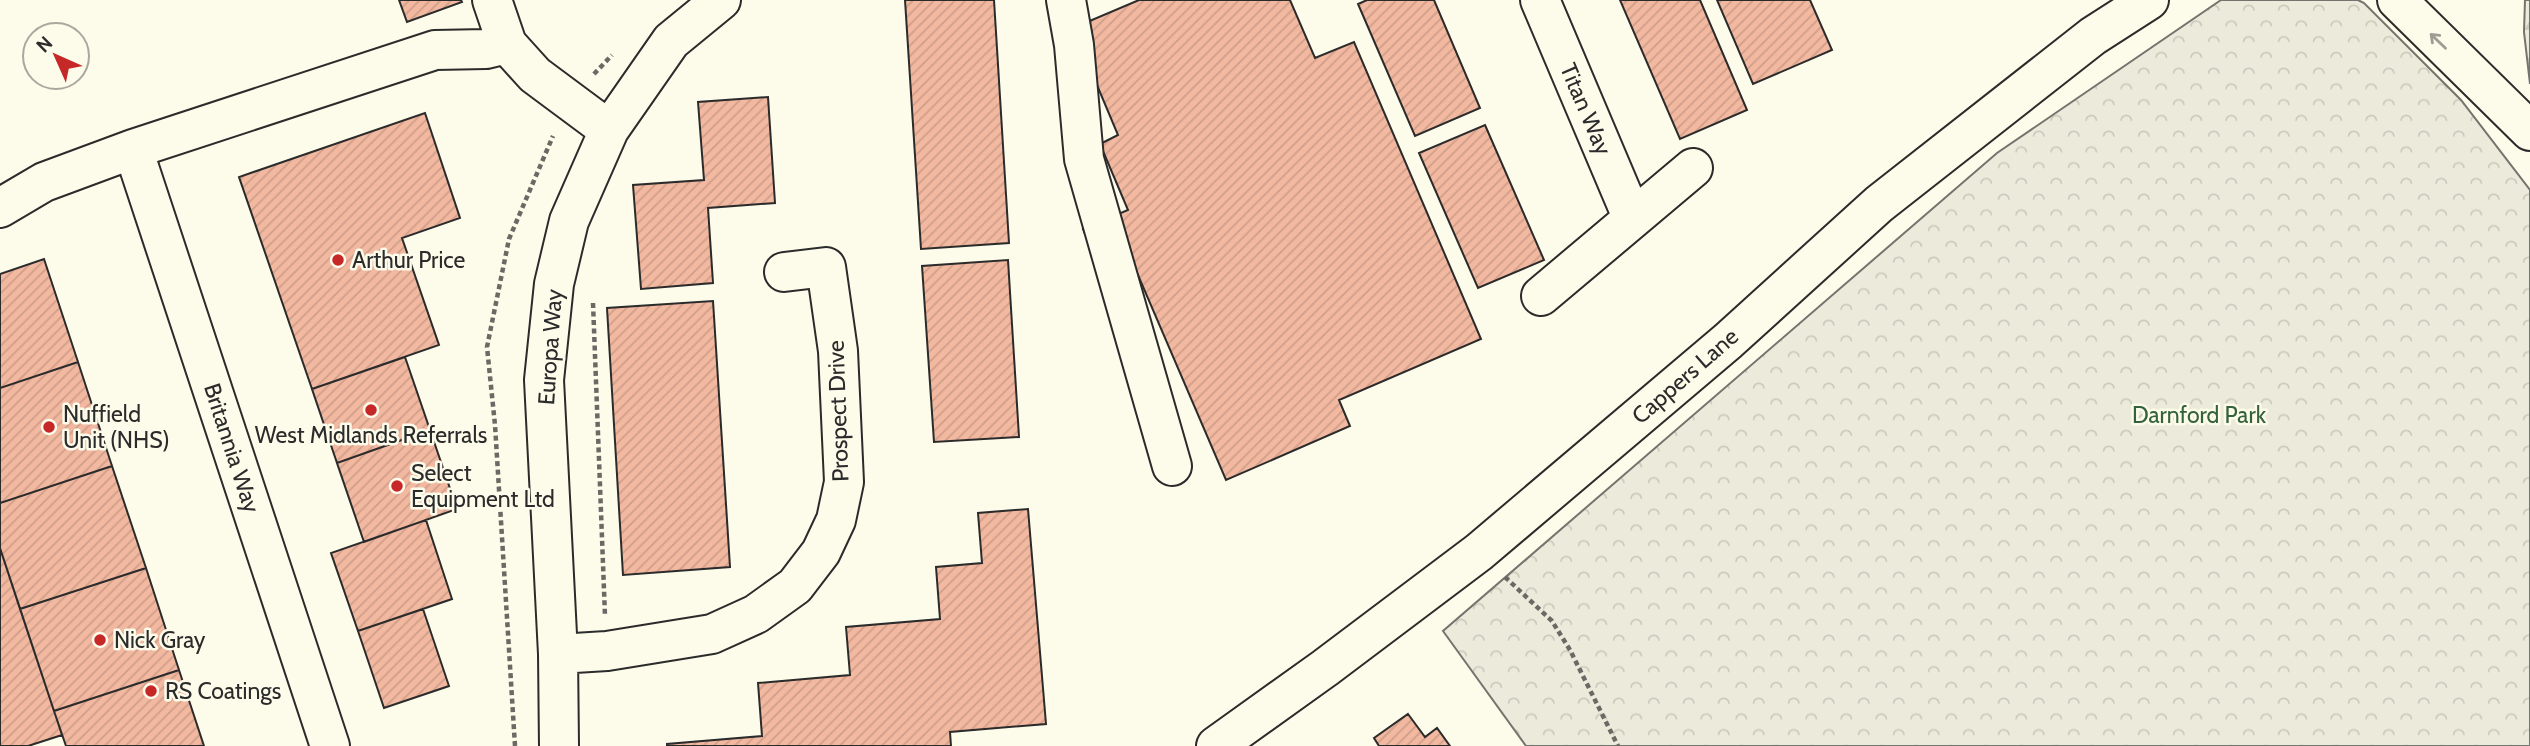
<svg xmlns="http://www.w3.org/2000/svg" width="2530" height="746" font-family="Cabin,sans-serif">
<defs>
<pattern id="forest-firs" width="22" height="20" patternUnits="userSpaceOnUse" patternTransform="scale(1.75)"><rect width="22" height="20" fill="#ecebdb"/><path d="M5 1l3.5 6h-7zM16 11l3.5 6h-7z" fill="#cbcabc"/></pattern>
<pattern id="park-crowns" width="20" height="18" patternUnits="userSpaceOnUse" patternTransform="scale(1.75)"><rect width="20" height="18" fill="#ecebdb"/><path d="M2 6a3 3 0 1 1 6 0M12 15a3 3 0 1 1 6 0" fill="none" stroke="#cbcabc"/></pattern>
<pattern id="building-hatch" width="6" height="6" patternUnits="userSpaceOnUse" patternTransform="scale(1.75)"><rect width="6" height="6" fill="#f2b8a0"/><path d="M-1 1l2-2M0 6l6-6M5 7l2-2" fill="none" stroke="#d09e8a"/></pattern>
</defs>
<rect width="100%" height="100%" fill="#fdfbea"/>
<!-- forest -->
<path fill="url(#forest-firs)" stroke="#74746e" stroke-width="2" d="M2525,0H2530V84L2524,32Z"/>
<!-- park -->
<path fill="url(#park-crowns)" stroke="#74746e" stroke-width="2" d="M2221,0H2358L2364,3L2461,100L2530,190V746H1526L1443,631L1997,153Z"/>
<!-- building -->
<path fill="url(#building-hatch)" stroke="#2b2b2b" stroke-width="2" d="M399,0H461L462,2L407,22Z
M905,0H994L1009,243L921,249Z
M1139,0H1290L1315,58L1354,42L1481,339L1339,400L1350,426L1226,480L1132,261L1102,274L1083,229L1128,210L1100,144L1118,135L1073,28Z
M1367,0H1434L1480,108L1415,136L1358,4Z
M1620,0H1700L1747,110L1680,139Z
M1717,0H1810L1832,50L1753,84Z
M768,97L775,203L708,208L713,283L641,289L633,185L704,180L698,102Z
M425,113L460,218L402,238L439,345L312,389L239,177Z
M1485,125L1544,260L1478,288L1419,153Z
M44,259L78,362L0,388V274Z
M1008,260L1019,437L934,442L922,266Z
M713,301L730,567L623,575L607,308Z
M405,357L430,430L337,463L312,389Z
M78,362L112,466L0,503V388Z
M430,430L457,509L364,542L337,463Z
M112,466L146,568L20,609L0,548V503Z
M1028,509L1046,724L950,732L951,746H667V744L762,736L758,683L850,675L846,627L940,619L936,567L982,563L978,513Z
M426,520L452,599L358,631L331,553Z
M0,548L62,735L28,746H0Z
M146,568L179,670L54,711L20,609Z
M423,609L449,686L384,708L358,631Z
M179,670L204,746H66L54,711Z
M1408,714L1425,737L1437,728L1450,746H1379L1374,738Z"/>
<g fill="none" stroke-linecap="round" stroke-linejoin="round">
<defs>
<path id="minor" d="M492,0L507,44L535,75L609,130
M1066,0L1074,45L1084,159L1172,466
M1540,0L1632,217
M133,149L330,746
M0,208L44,182L133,149L435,50L486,49L507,44
M1541,296L1693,168
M558,654L607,651L712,634L756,614L795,586L821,552L836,520L844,482L838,351L826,267L784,272
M559,746L558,654L544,380L554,284L569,221L609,130L671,41L721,0"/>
<path id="highway" d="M2397,0L2530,131
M1216,746L1325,668L1479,552L1728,341L1879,204L2093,36L2149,0"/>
</defs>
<!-- minor casing -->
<use href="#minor" stroke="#2b2b2b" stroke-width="42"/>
<!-- highway casing -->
<use href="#highway" stroke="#2b2b2b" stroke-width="42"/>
<!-- path -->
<path stroke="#6a6964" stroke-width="4.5" stroke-dasharray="5 3.5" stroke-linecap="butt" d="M594,74L612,55
M593,303L605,616
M1505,577L1552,621L1570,650L1618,746
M515,746L495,425L487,347L509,239L553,136"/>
<!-- minor -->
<use href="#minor" stroke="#fdfbea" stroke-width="38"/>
<!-- highway -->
<use href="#highway" stroke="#fdfbea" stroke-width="38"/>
</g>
<!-- one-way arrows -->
<defs><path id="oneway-shaft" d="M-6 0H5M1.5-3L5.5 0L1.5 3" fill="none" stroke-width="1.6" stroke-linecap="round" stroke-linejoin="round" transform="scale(1.75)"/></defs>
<use stroke="#9e9d94" href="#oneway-shaft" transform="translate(2438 41) rotate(-136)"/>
<!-- markers -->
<g fill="#c62828" stroke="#fdfbea" stroke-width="2.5">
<circle cx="338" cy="260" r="7"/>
<circle cx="371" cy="410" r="7"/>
<circle cx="49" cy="427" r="7"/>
<circle cx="397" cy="486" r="7"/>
<circle cx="100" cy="640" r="7"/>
<circle cx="151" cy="691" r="7"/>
</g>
<g text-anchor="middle" stroke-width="5" stroke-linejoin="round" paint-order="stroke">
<!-- street labels -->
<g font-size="23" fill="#2b2b2b" stroke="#fdfbea">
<text transform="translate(1586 109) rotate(67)" y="8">Titan Way</text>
<text transform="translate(550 347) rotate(-86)" y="8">Europa Way</text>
<text transform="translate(1685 376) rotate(-41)" y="8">Cappers Lane</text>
<text transform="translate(838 411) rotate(-92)" y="8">Prospect Drive</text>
<text transform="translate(232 448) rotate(72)" y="8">Britannia Way</text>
</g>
<!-- poi labels -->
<g font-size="23" fill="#2b2b2b" stroke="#fdfbea" text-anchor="start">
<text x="352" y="268">Arthur Price</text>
<text x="63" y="422">Nuffield<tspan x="63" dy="26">Unit (NHS)</tspan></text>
<text x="371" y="443" text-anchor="middle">West Midlands Referrals</text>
<text x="411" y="481">Select<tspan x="411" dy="26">Equipment Ltd</tspan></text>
<text x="114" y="648">Nick Gray</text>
<text x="165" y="699">RS Coatings</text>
</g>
<!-- park labels -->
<g font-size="23" fill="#34623c" stroke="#fdfbea">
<text x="2199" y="423">Darnford Park</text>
</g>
</g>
<!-- north arrow -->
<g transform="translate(56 56) rotate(315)"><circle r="33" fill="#fdfbea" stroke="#a9a89e" stroke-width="2"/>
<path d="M0-5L12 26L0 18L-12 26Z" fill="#c62828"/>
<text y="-10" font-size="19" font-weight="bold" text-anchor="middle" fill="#2b2b2b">N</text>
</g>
</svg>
